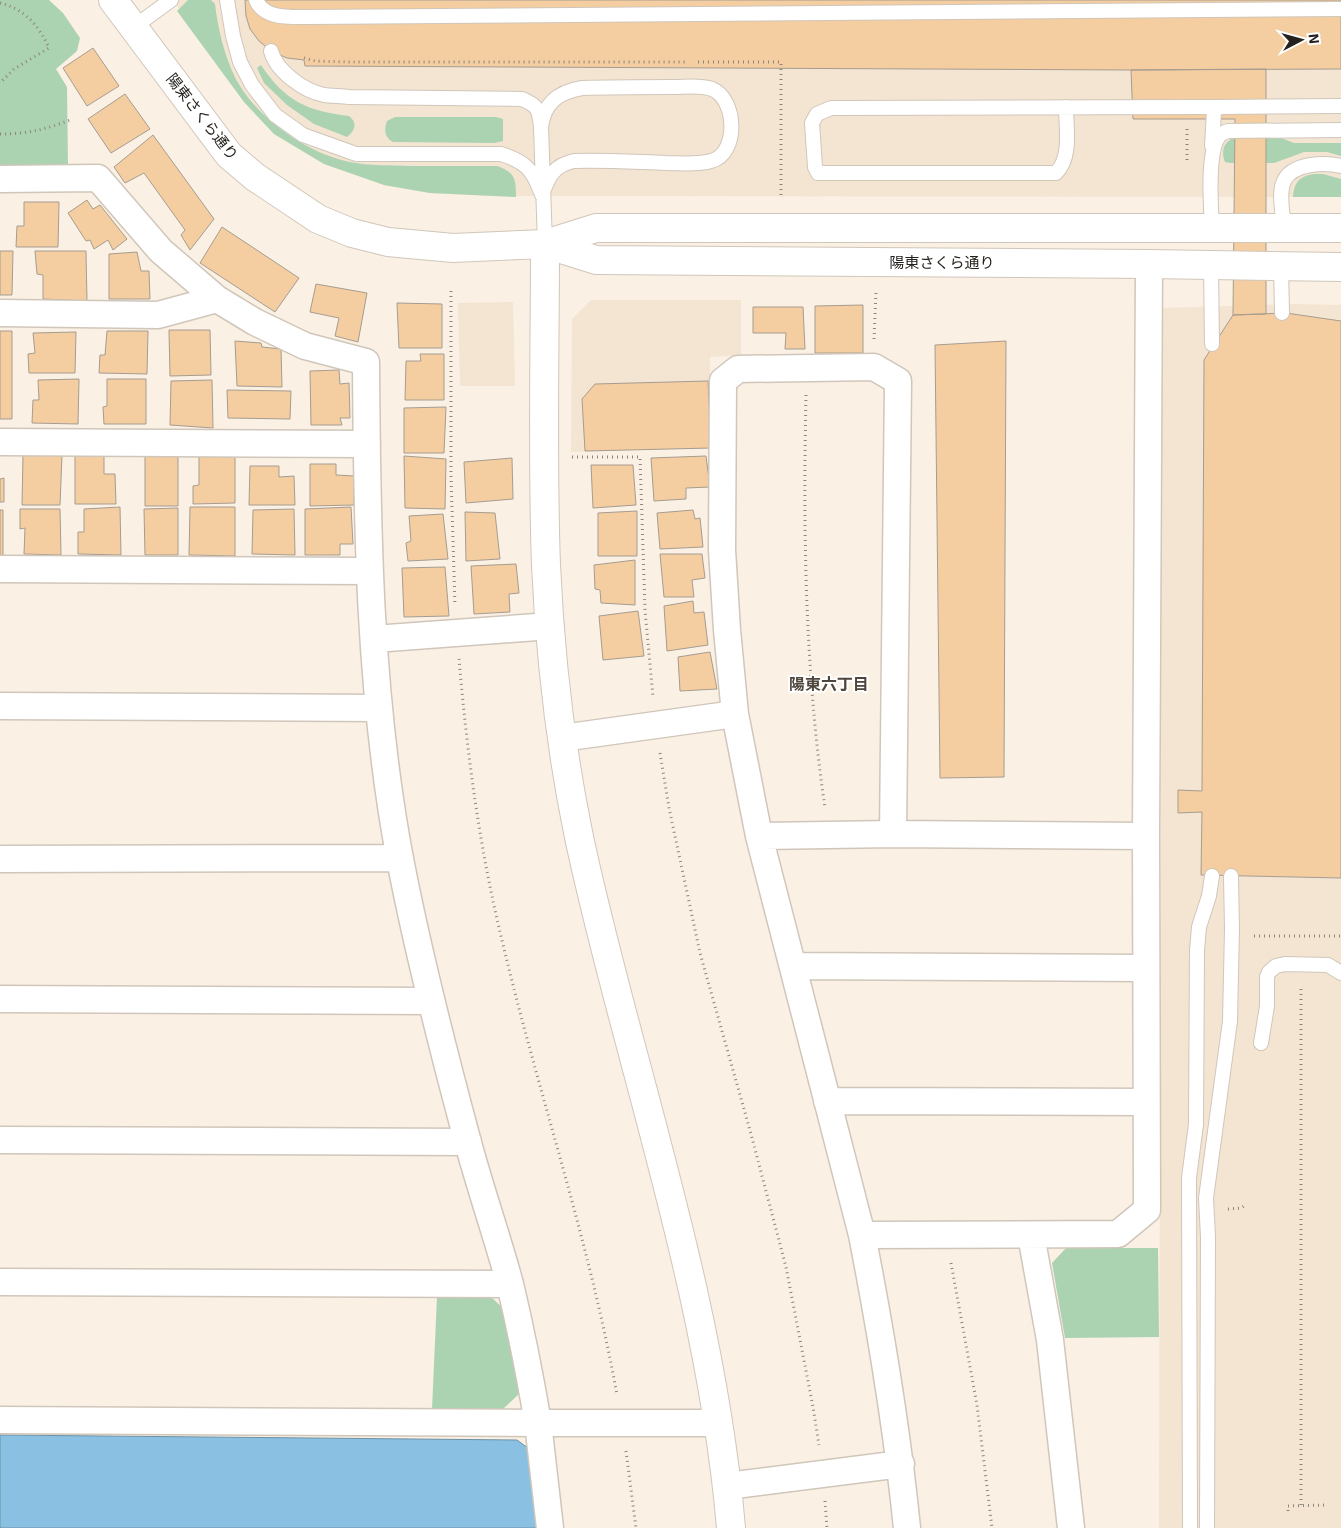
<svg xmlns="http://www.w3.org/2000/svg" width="1341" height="1528" font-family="'Exo 2','Noto Sans JP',sans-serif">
<rect width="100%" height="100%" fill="#faf0e4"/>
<!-- built -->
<path fill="#f4e5d2" d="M173,0H1341V197L494,196L430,193L387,186L324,164L274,134L244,102Z
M591,300H741V355L710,357L711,448L571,452L572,319Z
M513,302L515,386H460L458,303Z
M1297,304L1341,305V1528H1159L1162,308Z"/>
<!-- green -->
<path fill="#abd3b2" d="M0,0H49L63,13L80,38L77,51L56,69L67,87L68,166L0,165Z
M188,0H211L215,4C218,28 223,50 233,73C252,115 305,153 350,162C369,166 390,165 410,166C439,166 468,166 497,166C515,172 516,179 516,197L430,193L384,185L324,164L274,134L244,102L177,11Z
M261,65C285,101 307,111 349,116C358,123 355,131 347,137L314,124L287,105L264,83L257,68Z
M395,117H496L503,119V141L495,143L393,142C384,137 384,130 387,121Z
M1233,138H1281L1294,143H1341V156L1327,152H1304L1274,163H1230L1225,162C1221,152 1223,143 1233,138Z
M1314,174H1323L1341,179V197H1293C1294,182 1300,176 1314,174Z
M1066,1248H1158L1159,1337L1065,1338L1052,1263Z
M490,1296L505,1310L519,1394L503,1409H432L437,1297Z"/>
<!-- water -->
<path fill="#8ac0e1" stroke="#6c91a6" d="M0,1435L517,1440L532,1451L542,1528H0Z"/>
<!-- building -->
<path fill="#f4cea0" stroke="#a69c91" d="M245,0H1341V69L1131,70L305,66L304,60L287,58L271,51L259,41L250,29L246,16Z
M93,48L119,86L87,106L63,68Z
M1266,69V314L1233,315L1235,119H1133L1131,70Z
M125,94L150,129L111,153L88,119Z
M153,135L214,219L190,250L181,235L185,230L144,173L125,183L114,167Z
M87,200L93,209L100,205L127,239L113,250L108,240L94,249L90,240L86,241L68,213Z
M24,202H59L58,247H16L17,226H24Z
M222,227L299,278L275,312L200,263Z
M0,251H13L12,295H0Z
M35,251H86L87,301L43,299V275L37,274Z
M137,252L141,271H149L150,299H109V254Z
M316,284L367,293L358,342L335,336L339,318L310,312Z
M397,303L442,304V348H399Z
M863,305V353H815V306Z
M753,307H803L805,349H785L786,333H753Z
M1286,313L1341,321V878L1201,875L1202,812L1178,813V790L1202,791L1204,360L1233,315Z
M169,330H210L211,375L170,376Z
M0,331H12V419H0Z
M107,331H148L147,374L99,373L100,355H105Z
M76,332L75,373H29L28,354L35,353L33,333Z
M235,341L261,343L262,347L281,349L282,387L237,386Z
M1006,341L1004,777L940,778L935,345Z
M420,354H444V400H405L406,361H421Z
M339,370L340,384L349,383L350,418H340L342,425H311L310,371Z
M79,379L78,424L32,423L33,400H39L38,380Z
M107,379H146V424H104L103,407L107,406Z
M212,380L213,428L170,425L171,381Z
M708,381L711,448L585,451L582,399L595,384Z
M227,390L291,391L290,419L228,418Z
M446,407L444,453H404V408Z
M23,455H62L60,505H22Z
M75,455H104V474H115L116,504H75Z
M145,455H178V506H145Z
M199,455H235V503L193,504V486L199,485Z
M404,456L446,459L445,509L405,508Z
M706,456L710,487L686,488V499L654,501L651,458Z
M512,458L513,499L466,503L464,462Z
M310,464H336V475L354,476V505L310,506Z
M591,465H633L636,505L593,508Z
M250,466H279V477L294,476L295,505H249Z
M4,478V502H0V479Z
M120,507L121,555L78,554V532H84V509Z
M190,507H235V556L189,555Z
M351,507L353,544H340V555H305V509Z
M178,508V555H145L144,509Z
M20,509H60L61,555L24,554L25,528L20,529Z
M294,509L295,555L252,554L253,510Z
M0,510H3V556H0Z
M693,510L695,519L700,518L703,547L660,549L657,513Z
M637,511V556H598V513Z
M465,512L495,513L500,559L466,561Z
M443,514L448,559L408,561L406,543L411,541L409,516Z
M660,554H702L705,578L692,580L694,597H664Z
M635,560V605L601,603L600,590L595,589L594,565Z
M516,564L519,593L509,594L510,612L474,614L471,566Z
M445,567L449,616L404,617L402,568Z
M693,601L694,613L704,612L708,645L667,651L664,606Z
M638,611L644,656L603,660L599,616Z
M710,652L717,689L680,691L678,657Z"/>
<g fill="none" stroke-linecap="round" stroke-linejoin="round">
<defs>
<path id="lane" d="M227,0L233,36L240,62L252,85L275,115L303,135L356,154H501C523,161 532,168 540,190
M256,0C264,19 289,17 307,17L1341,9
M134,27L171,0
M271,51C276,71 304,91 324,95C332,96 341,96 349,97L522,99C539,106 539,111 541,127L545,244
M1066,107C1066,128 1072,157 1056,173H818L815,167L812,123L817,114L831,108L1200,107H1220
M541,127C544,103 558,92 582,88C612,87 643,87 674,87C686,87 700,85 712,89C737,99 739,154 711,161C697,165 680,163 666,163C635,162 604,160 574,161C554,165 548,177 542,195
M1212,146L1214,111L1220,107L1341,106
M1212,227C1211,207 1206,148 1221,134C1223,133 1225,132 1228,131L1341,130
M1284,227C1283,214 1278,193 1284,181C1292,163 1325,162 1341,166
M1211,265L1212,344
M1281,266L1282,313
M1261,1043L1267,1006V977L1269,972L1276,966L1285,964L1328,965L1341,973
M1190,1528L1189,1178L1196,1124L1197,950L1199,927L1209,896L1212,876
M1207,1528L1208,1237L1206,1198L1230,1021L1232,929L1231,876"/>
<path id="street" d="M0,179L98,178L161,251L217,299L255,322L305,346L366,362C367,528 369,695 400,859C418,953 442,1046 467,1139C480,1188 497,1236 510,1284C521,1330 530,1376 538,1423H718
M0,313L158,315L217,299
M0,442L367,444
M0,569L369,571
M374,639L550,626
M0,706L379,708
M735,714L727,630L722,550L723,381L738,369L874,367L898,381L893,834
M562,738L735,714L759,836L862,1235
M759,836L893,834L1146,836
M0,859L400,858
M793,966L1146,968
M0,999L431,1001
M827,1101L1146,1102
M0,1140L468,1142
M1031,1235L1050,1340L1071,1528
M0,1282L509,1284
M0,1420L538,1423L550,1528
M727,1486L901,1464
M907,1528C897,1429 881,1332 862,1235L1118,1234L1147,1210L1146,836L1149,264"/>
<path id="secondary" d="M113,0L229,155L255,177L318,219L352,233L388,242L453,248L545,244L596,228H1341
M545,244C545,351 542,458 546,565C550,654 560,744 578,832C592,900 610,967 628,1035C671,1196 717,1361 731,1528
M545,244L596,260L1149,264L1341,267"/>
</defs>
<!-- lane casing -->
<use href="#lane" stroke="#d0c6ba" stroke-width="16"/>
<!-- street casing -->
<use href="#street" stroke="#d0c6ba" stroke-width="29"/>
<!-- secondary casing -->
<use href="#secondary" stroke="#d0c6ba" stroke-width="30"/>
<!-- path -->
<path stroke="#8c867d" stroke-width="3" stroke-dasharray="1 4" stroke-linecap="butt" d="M0,3C25,9 39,26 49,48L14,69L0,83
M304,58L315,61L350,62H687
M698,62H781V198
M1187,129V163
M0,134C29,134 46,129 73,119
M451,291V475L455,606
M874,339L876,291
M806,395C803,533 805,672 825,808
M572,457H640L645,610L653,697
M459,659C467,752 479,845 501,936C537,1090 589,1239 617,1395
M660,753L669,808L700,953L751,1134L786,1267L813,1407L819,1445
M1254,936H1341
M1228,1209L1241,1208L1246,1205
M951,1263L977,1405L992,1528
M626,1451L636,1528
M825,1501L827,1528
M1301,1505V986
M1288,1511V1506L1327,1505"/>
<!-- lane -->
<use href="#lane" stroke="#fff" stroke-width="14"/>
<!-- street -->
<use href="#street" stroke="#fff" stroke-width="26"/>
<!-- secondary -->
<use href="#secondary" stroke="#fff" stroke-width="28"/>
</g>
<g text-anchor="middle" stroke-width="4" stroke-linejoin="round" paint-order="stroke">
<!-- street labels -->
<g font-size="15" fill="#25221d" stroke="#fff">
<text transform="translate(202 117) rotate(52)" y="5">陽東さくら通り</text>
<text x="942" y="268">陽東さくら通り</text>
</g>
<!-- neighbourhood labels -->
<g font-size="16" font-weight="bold" fill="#4e463c" stroke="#fff">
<text x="829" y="690">陽東六丁目</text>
</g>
</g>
<!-- north arrow -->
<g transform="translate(1301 40) rotate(84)" stroke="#ffffff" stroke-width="4" paint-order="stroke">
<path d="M0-4L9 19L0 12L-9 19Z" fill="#25221d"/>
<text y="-8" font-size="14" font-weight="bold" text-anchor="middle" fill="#25221d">N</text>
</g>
</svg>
